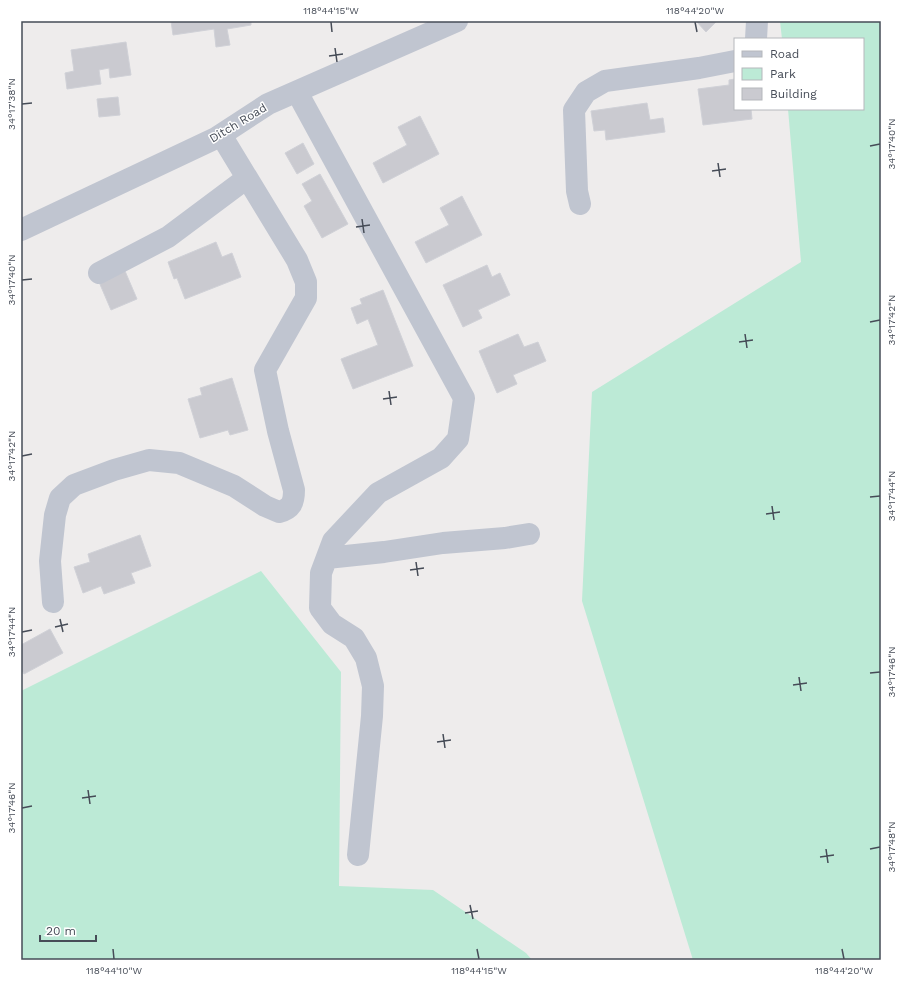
<svg xmlns="http://www.w3.org/2000/svg" width="902" height="981" font-family="'Work Sans',sans-serif">
<rect width="100%" height="100%" fill="#eeecec"/>
<!-- green -->
<path fill="#bcead6" d="M780,21H881V960H693L582,601L592,392L801,262L788,109H863V39H782Z
M261,571L341,672L339,886L433,890L526,953L532,960H21V691Z"/>
<!-- building -->
<path fill="#cacad0" stroke="#d0d1d7" d="M171,21H251V25L227,29L230,45L216,47L214,29L173,35Z
M696,21H717L706,32Z
M126,42L131,75L110,78L109,68L99,70L101,84L67,89L65,73L74,71L71,50Z
M735,79V109H751L752,119L703,125L698,89L729,85V80Z
M118,97L120,115L99,117L97,99Z
M647,103L650,120L663,118L665,132L606,140L605,130L594,131L591,111Z
M420,116L439,154L383,183L373,163L407,145L398,127Z
M303,143L314,164L297,174L285,153Z
M320,174L348,224L322,238L304,206L312,201L302,184Z
M462,196L482,235L426,263L415,242L449,225L440,208Z
M216,242L222,257L232,253L241,277L185,299L177,278L174,279L168,262Z
M487,265L492,277L500,273L510,295L478,310L482,318L463,327L443,285Z
M125,271L137,299L111,310L99,282Z
M383,290L413,366L353,389L341,359L378,345L368,319L357,324L351,308L362,304L360,299Z
M518,334L524,347L538,342L546,361L513,375L517,384L497,393L479,351Z
M232,378L248,430L230,435L228,430L200,438L188,399L202,395L200,388Z
M140,535L151,566L131,573L135,583L104,594L101,586L83,593L74,567L90,562L88,554Z
M50,629L63,653L24,674L21,669V645Z"/>
<g fill="none" stroke-linecap="round" stroke-linejoin="round">
<!-- minor -->
<path stroke="#c0c5d0" stroke-width="22" d="M756,39L757,21
M297,92L464,398L458,439L441,458L378,493L333,541L321,573L320,608L332,624L354,638L366,658L373,686L372,716L358,855
M580,204L577,191L574,110L586,92L605,81L699,68L735,61
M21,230L216,138L268,104L457,21
M99,273L168,237L247,178
M327,558L384,552L443,543L505,538L529,534
M53,602L50,561L55,515L60,498L74,485L114,470L149,460L179,463L234,486L265,506L279,512C291,509 294,503 294,490L278,431L265,370L306,298V282L297,260L221,135"/>
</g>
<!-- ticks -->
<path fill="none" stroke="#464c57" stroke-width="1.5" d="M331,22L332,32M695,22L697,32M335,48L337,62M329,56L343,54M22,104L32,103M870,146L880,144M718,163L720,177M712,171L726,169M362,219L364,233M356,227L370,225M22,280L32,279M870,322L880,320M745,334L747,348M739,342L753,340M389,391L391,405M383,399L397,397M22,456L32,454M870,497L880,496M772,506L774,520M766,514L780,512M416,562L418,576M410,570L424,568M60,619L63,632M55,627L68,624M22,632L32,630M870,673L880,672M799,677L801,691M793,685L807,683M443,734L445,748M437,742L451,740M88,790L90,804M82,798L96,796M22,808L32,806M826,849L828,863M870,849L880,847M820,857L834,855M470,905L473,919M465,913L478,911M113,949L114,959M477,949L479,959M842,949L844,959"/>
<g text-anchor="middle" stroke-width="3" stroke-linejoin="round" paint-order="stroke">
<!-- street labels -->
<g font-size="12" fill="#464c57" stroke="#fff">
<text transform="translate(238 123) rotate(-31)" y="4">Ditch Road</text>
</g>
</g>
<!-- border -->
<rect width="902" height="981" fill="none" stroke="#ffffff" stroke-width="44"/>
<!-- legend -->
<rect x="734" y="38" width="130" height="72" fill="#ffffff" stroke="#b5b7bc"/>
<rect x="742" y="51" width="20" height="6" fill="#c0c5d0" stroke="#b5b7bc"/>
<text x="770" y="58" font-size="12" fill="#464c57">Road</text>
<rect x="742" y="68" width="20" height="12" fill="#bcead6" stroke="#b5b7bc"/>
<text x="770" y="78" font-size="12" fill="#464c57">Park</text>
<rect x="742" y="88" width="20" height="12" fill="#cacad0" stroke="#b5b7bc"/>
<text x="770" y="98" font-size="12" fill="#464c57">Building</text>
<!-- scale -->
<path d="M40 935v6h56v-6" fill="none" stroke="#464c57" stroke-width="2"/>
<text x="46" y="935" font-size="12" fill="#464c57" stroke="#ffffff" stroke-width="3" paint-order="stroke">20 m</text>
<rect x="22" y="22" width="858" height="937" fill="none" stroke="#464c57" stroke-width="1.5"/>
<g font-size="10" text-anchor="middle" fill="#464c57">
<text x="331" y="14">118°44'15"W</text>
<text x="695" y="14">118°44'20"W</text>
<text transform="translate(11 104) rotate(-90)" y="4">34°17'38"N</text>
<text transform="translate(891 144) rotate(-90)" y="4">34°17'40"N</text>
<text transform="translate(11 280) rotate(-90)" y="4">34°17'40"N</text>
<text transform="translate(891 320) rotate(-90)" y="4">34°17'42"N</text>
<text transform="translate(11 456) rotate(-90)" y="4">34°17'42"N</text>
<text transform="translate(891 496) rotate(-90)" y="4">34°17'44"N</text>
<text transform="translate(11 632) rotate(-90)" y="4">34°17'44"N</text>
<text transform="translate(891 672) rotate(-90)" y="4">34°17'46"N</text>
<text transform="translate(11 808) rotate(-90)" y="4">34°17'46"N</text>
<text transform="translate(891 847) rotate(-90)" y="4">34°17'48"N</text>
<text x="114" y="974">118°44'10"W</text>
<text x="479" y="974">118°44'15"W</text>
<text x="844" y="974">118°44'20"W</text>
</g>
</svg>
